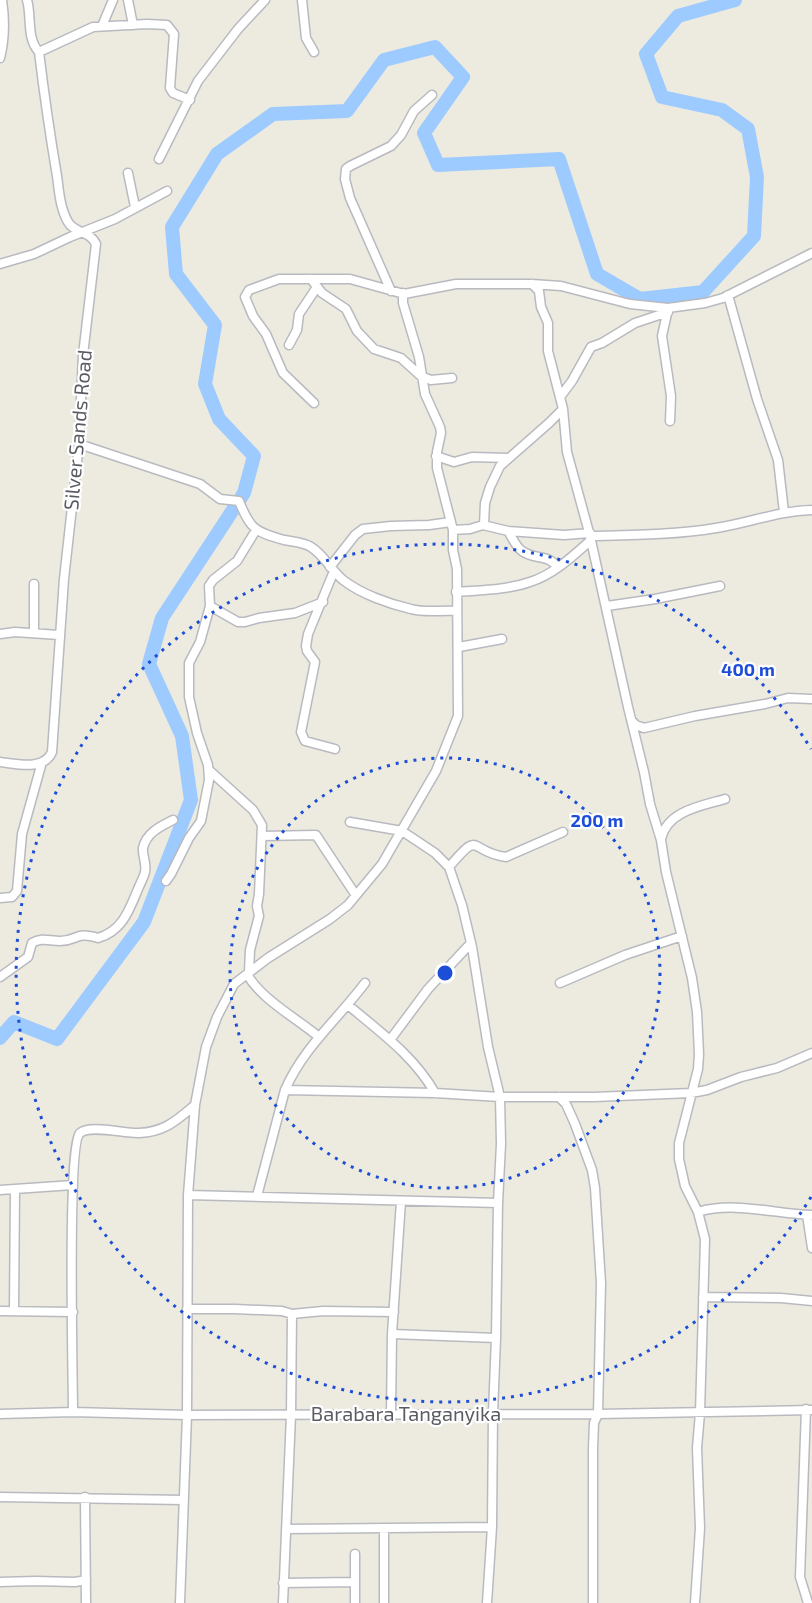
<svg xmlns="http://www.w3.org/2000/svg" width="812" height="1603" font-family="'Exo 2',sans-serif">
<rect width="100%" height="100%" fill="#edebe0"/>
<g fill="none" stroke-linecap="round" stroke-linejoin="round">
<!-- river -->
<path stroke="#9dcbff" stroke-width="14" d="M0,1038L14,1022L57,1039L144,922L191,800L182,736L149,664L162,618L244,493L254,456L219,419L205,384L215,325L176,274L172,227L217,154L273,114L347,111L384,60L435,47L463,77L424,133L438,165L559,159L597,274L640,299L703,292L754,236L757,177L748,129L722,110L662,97L646,54L678,16L735,0"/>
<defs>
<path id="street" d="M128,0L133,25
M302,0L306,38L314,52
M102,26L113,0
M39,52L93,27L147,24L167,25L174,34L170,88L173,93L190,100
M0,58C5,38 5,20 2,0
M159,159L198,81L238,29L265,0
M128,173L135,207
M0,264L34,254L70,237L115,219L167,191
M311,279L322,293L346,309L357,331L374,349L401,358L423,378
M532,284L539,291L541,307L548,323V351L563,409L567,452L590,536L628,707L644,772L650,804L661,840L666,872L692,978L697,1012L699,1054L698,1069L679,1143V1159L685,1186L698,1212L705,1239L700,1413L697,1448L700,1528L695,1603
M391,291L350,198L345,179L346,169L350,166L391,146L401,135L414,111L432,95
M728,295L757,399L778,460L784,512
M668,309L662,336L671,396L670,421
M289,345L297,330L299,314L317,287
M423,377L431,380L452,378
M560,397L572,381L591,347L602,343L635,323L668,312
M314,403L283,373L266,334L253,316L245,297L249,290L279,279H350L404,294L456,284H532L561,286L630,304L668,308L705,303L723,298L812,253
M79,444L200,484L220,499L239,501C250,529 255,532 284,540C294,542 303,542 311,547C324,555 331,570 343,580C361,594 389,604 411,609C424,613 442,610 457,611
M436,456L454,462L472,457L508,458
M484,525L485,503L490,487L500,466L549,423L563,409
M453,530L470,529L483,525L508,531L564,535L590,533
M508,531C512,537 516,547 522,551C534,560 549,554 557,567
M590,536C633,535 674,535 716,528C749,523 778,511 812,510
M330,567L355,535L363,529L391,526L429,525L451,522
M334,571L308,634L306,646L307,651L315,662L301,732L305,741L335,749
M456,592C480,590 507,590 530,582C553,575 573,556 591,540
M210,606L238,622H245L259,618L295,613L323,602
M607,606L655,599L720,586
M34,633V584
M0,634L15,632L59,635
M459,647L502,639
M633,722L636,725L644,728L695,716L765,704L788,698L812,699
M0,762C17,764 44,771 52,752L64,579L79,444L83,355L96,244C90,231 74,233 68,222C60,208 59,191 57,176C50,135 44,93 39,52C26,38 32,17 27,0
M210,771L253,810L262,825L259,894L257,906L259,916L250,950L249,972
M350,822L402,831L435,853L449,867L462,905L472,947L488,1047L500,1097L501,1144L498,1203L496,1338L493,1413L492,1527L487,1603
M262,836L316,835L355,894
M661,839C667,811 701,806 725,799
M449,867C482,828 468,852 506,857L563,832
M166,881L171,874L189,838L201,821L209,780L208,765L197,733L189,697V663L200,642L210,606L209,586L213,580L237,561L256,530
M0,898L12,897L17,891L22,834L42,762
M247,974C261,999 296,1018 319,1037
M0,977L28,957L32,943C42,937 49,941 60,941C78,941 75,931 98,938C122,931 129,911 138,889C140,884 144,877 145,872C147,864 142,855 143,848C146,833 161,826 173,820
M560,983L625,955L682,936
M348,1005C380,1032 414,1056 435,1093
M390,1040L428,989L471,943
M285,1090L435,1093L500,1097H594L691,1093L707,1090L741,1077L777,1068L812,1053
M559,1097L566,1104L575,1124L592,1170L595,1188L601,1283L598,1414L594,1423L593,1448V1603
M0,1190L73,1185
M188,1195L498,1203
M257,1196L285,1090C303,1048 338,1019 365,983
M698,1212C734,1201 775,1214 812,1215
M807,1215L812,1248
M703,1297L781,1298L812,1301
M187,1309H235L282,1311L292,1314L323,1311L394,1312
M14,1310L15,1190
M0,1311L73,1312
M392,1334L496,1338
M806,1409L800,1577L808,1603
M73,1412C73,1379 67,1145 80,1133C90,1124 126,1134 139,1133C165,1132 177,1120 195,1105
M0,1414L73,1412L187,1415L598,1414L812,1410
M391,1414L392,1334L401,1201
M0,1497L183,1500
M85,1497L86,1603
M286,1529L492,1527
M0,1582L35,1581L75,1582L86,1580
M283,1583L354,1582
M180,1603L187,1415L188,1195L195,1105L206,1047L217,1017L234,984L268,958L330,919L348,905L382,864L436,771L458,716L457,569L453,550V530L437,468V452L441,433L440,427L425,394L419,357L403,303V293
M283,1603L291,1415L292,1314
M355,1603V1554
M384,1603V1528"/>
</defs>
<!-- street casing -->
<use href="#street" stroke="#b8bac0" stroke-width="11"/>
<!-- street -->
<use href="#street" stroke="#fff" stroke-width="8"/>
</g>
<!-- distance rings -->
<g fill="none" stroke="#1d4ed8" stroke-width="3" stroke-dasharray="3 6">
<circle cx="445" cy="973" r="215"/>
<path d="M811 1197A429 429 0 1 1 811 749"/>
</g>
<g text-anchor="middle" stroke-width="4.5" stroke-linejoin="round" paint-order="stroke">
<!-- street labels -->
<g font-size="20" fill="#595c62" stroke="#fff">
<text transform="translate(78 430) rotate(-85)" y="7">Silver Sands Road</text>
<text x="406" y="1421">Barabara Tanganyika</text>
</g>
</g>
<circle cx="445" cy="973" r="9" fill="#1d4ed8" stroke="#fff" stroke-width="3"/>
<g font-size="18" text-anchor="middle" font-weight="bold" fill="#1d4ed8" stroke="#fff" stroke-width="4.5" stroke-linejoin="round" paint-order="stroke">
<text x="748" y="676">400 m</text>
<text x="597" y="827">200 m</text>
</g>
</svg>
